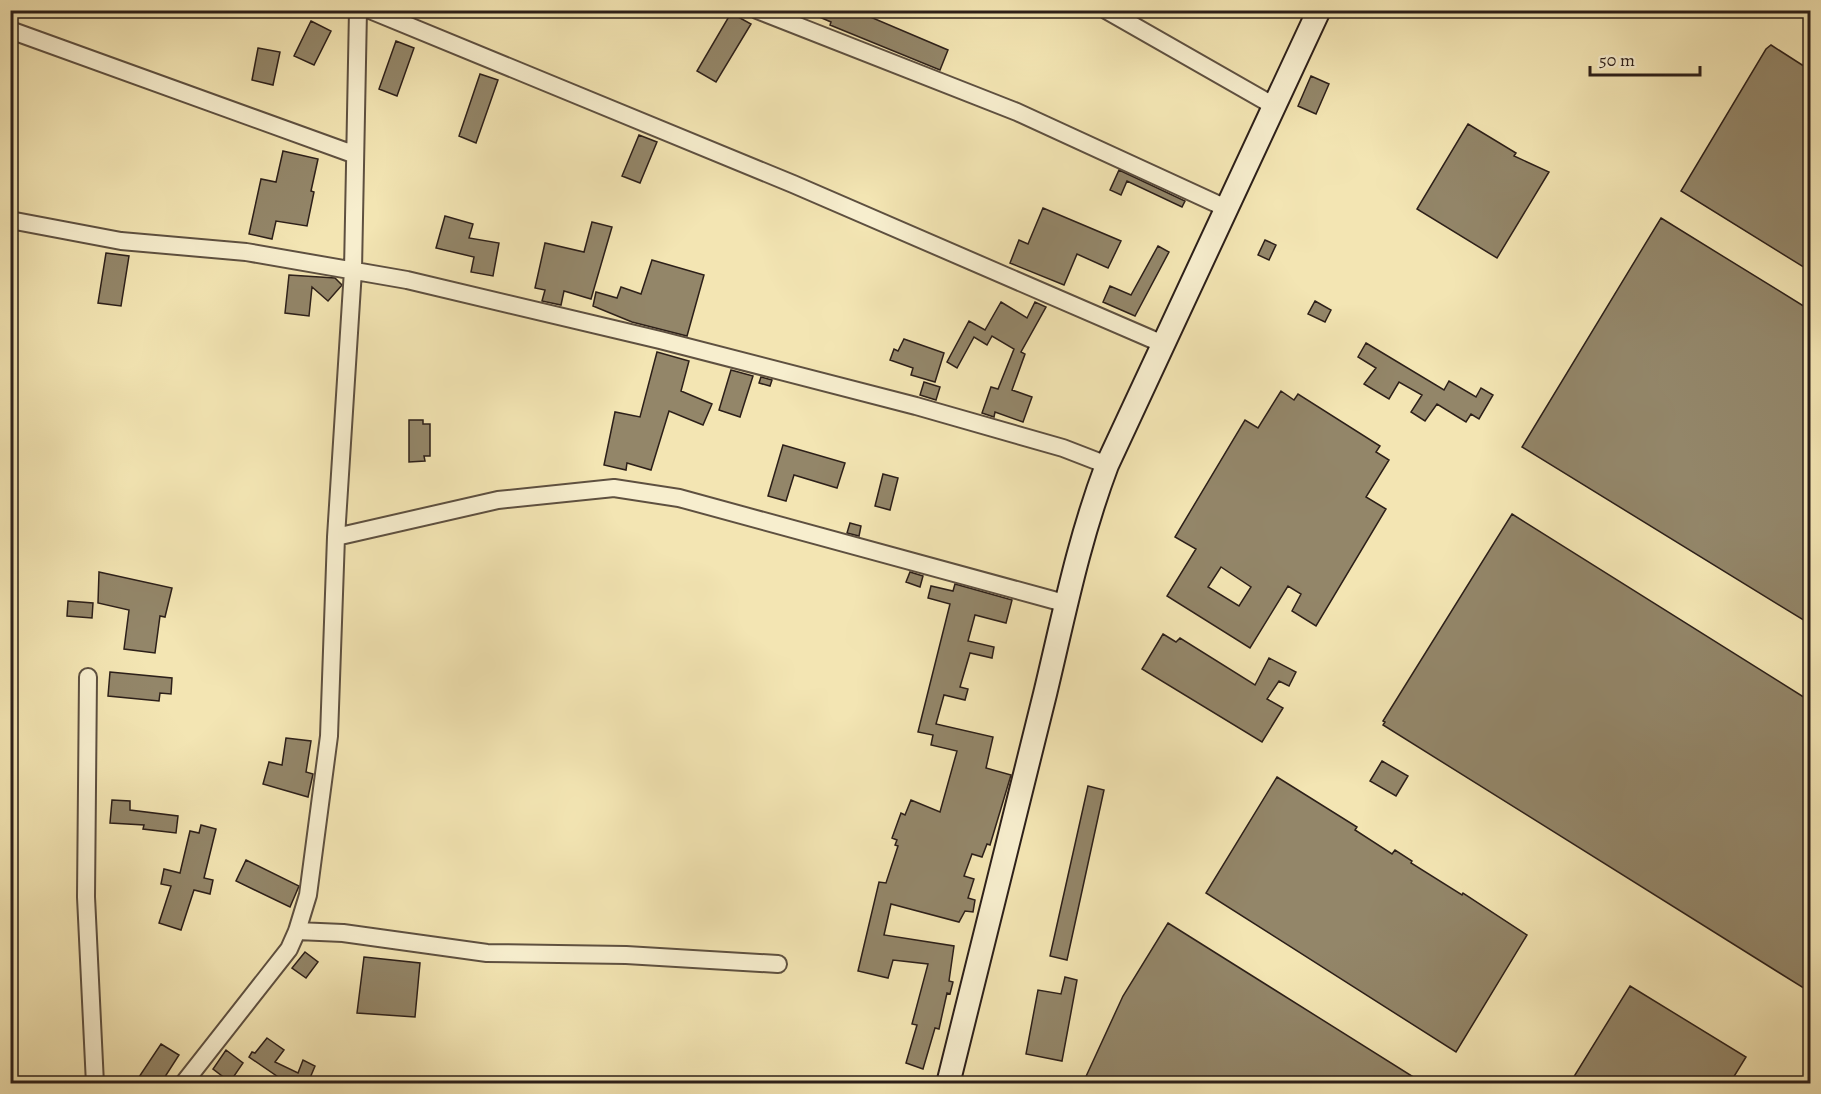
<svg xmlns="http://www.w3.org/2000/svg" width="1821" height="1094" font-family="Alegreya,serif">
<rect width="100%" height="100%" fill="#f3e5b3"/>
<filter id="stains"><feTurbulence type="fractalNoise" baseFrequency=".00333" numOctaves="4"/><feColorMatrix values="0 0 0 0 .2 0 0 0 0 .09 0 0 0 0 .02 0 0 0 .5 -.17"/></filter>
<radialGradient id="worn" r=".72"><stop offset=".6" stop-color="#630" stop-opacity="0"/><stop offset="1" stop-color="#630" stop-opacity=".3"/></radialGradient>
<!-- building -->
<path fill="#938669" stroke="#2c1f19" stroke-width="1.5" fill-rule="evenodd" d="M803,10H854L948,50L940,70L830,25L831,22Z
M731,13L751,24L716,82L697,71Z
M311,21L331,31L314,65L294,56Z
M396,41L414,48L397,96L379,89Z
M1771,45L1810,70V271L1681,191L1766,49Z
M258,48L280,52L273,85L252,80Z
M480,74L498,80L476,143L459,136Z
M1311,76L1329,84L1316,114L1298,106Z
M1468,124L1516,153L1514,156L1549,172L1497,258L1417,209Z
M639,135L657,142L640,183L622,176Z
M283,151L318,159L311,191L314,192L307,226L276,221L272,239L249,234L261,179L276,182Z
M1119,170L1185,201L1182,207L1127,181L1121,195L1110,190Z
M1043,208L1121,241L1108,268L1077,254L1064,285L1010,263L1019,240L1028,244Z
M445,216L473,224L469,238L499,243L493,276L471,272L474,257L436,248Z
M1661,218L1810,310V624L1522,447Z
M592,222L612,227L591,299L564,291L561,305L542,301L545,290L535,288L545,243L584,252Z
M1265,240L1276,245L1269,260L1258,255Z
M1158,246L1169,252L1135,316L1103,302L1110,286L1131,295Z
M106,253L129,256L121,306L98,303Z
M652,260L704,275L687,336L632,322L593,306L596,292L617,298L621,287L641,294Z
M289,275L335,278L342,285L328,301L312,287L309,316L285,313Z
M1315,301L1331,310L1325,322L1308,314Z
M1001,302L1027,318L1035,302L1046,307L1021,352L1025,354L1012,390L1032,397L1023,422L995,412L994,417L982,413L991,387L998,389L1014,349L992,336L987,345L974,337L957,368L947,362L969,321L985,330Z
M904,339L944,353L935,382L911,375L913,368L890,360L894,349L898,351Z
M1366,343L1444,390L1449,381L1476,397L1481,388L1493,395L1479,419L1471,414L1466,422L1437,404L1425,421L1411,412L1422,395L1399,382L1389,399L1364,384L1376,368L1358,357Z
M657,352L689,361L681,391L712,404L703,425L669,411L651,470L627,463L626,470L604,465L615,412L640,417Z
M731,370L753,376L740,417L719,410Z
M761,377L772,380L770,386L759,383Z
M924,382L940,387L936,400L920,395Z
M1281,391L1294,400L1298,394L1380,446L1376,452L1389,460L1366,497L1386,509L1316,626L1292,611L1301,594L1288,586L1250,648L1167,596L1196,549L1175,537L1245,420L1258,428ZM1221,567L1251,587L1239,606L1208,587Z
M409,420H423V424H430V456H424L425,461L409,462Z
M783,445L845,463L837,488L794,475L786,501L768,496Z
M883,474L898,478L890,510L875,506Z
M1512,514L1810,701V992L1383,725L1385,722L1383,721Z
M850,523L861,526L859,536L847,533Z
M99,572L172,588L165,617L160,616L155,653L124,649L129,610L98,603Z
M910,572L923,576L920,587L906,582Z
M955,584L1012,600L1006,623L975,615L968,641L994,647L992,658L970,653L960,687L968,689L965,700L944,695L936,724L993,737L986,768L1011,775L990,845L987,844L982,857L972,854L964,876L974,879L968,898L975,900L973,912L965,911L959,922L891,904L884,935L954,946L949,981L953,982L950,994L947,993L939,1029L935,1028L923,1069L906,1063L917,1025L912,1024L928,964L893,960L888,978L858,971L879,882L886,883L898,846L895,845L897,840L892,838L901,813L905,815L911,800L940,812L957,751L931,745L933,735L918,732L950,604L928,598L931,586L953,591Z
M68,601L93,603L92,618L67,616Z
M1163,634L1176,642L1180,638L1255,685L1269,658L1296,672L1289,686L1279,681L1267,699L1283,708L1262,742L1142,669Z
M110,672L172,678L171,694L160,693L159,701L108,696Z
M286,738L311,741L306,772L313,774L308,797L263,784L269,762L282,765Z
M1382,761L1408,776L1396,796L1370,781Z
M1277,777L1357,827L1355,830L1392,854L1395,850L1412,861L1411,863L1462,895L1463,893L1527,935L1456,1052L1206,893Z
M1088,786L1104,790L1067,960L1050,956Z
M112,800L130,801V810L178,816L176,833L143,829L144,825L110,823Z
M201,825L216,829L204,878L213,880L210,894L194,890L181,930L159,923L171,886L161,884L164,869L180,873L190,831L199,833Z
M246,860L299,886L290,907L236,881Z
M1168,923L1423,1083H1083L1123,996Z
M305,952L318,962L306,978L292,968Z
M364,957L420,963L415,1017L357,1013Z
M1065,977L1077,980L1062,1061L1026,1054L1038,990L1061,994Z
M1630,986L1746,1057L1730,1083H1570Z
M267,1038L284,1050L275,1062L298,1073L303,1060L315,1066L310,1078L322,1083H287L249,1057L252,1052L255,1053Z
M161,1044L179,1055L161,1083H135Z
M226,1050L243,1063L230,1082L213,1069Z"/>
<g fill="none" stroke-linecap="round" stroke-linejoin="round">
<defs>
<path id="street" d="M370,10L793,184L1163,344
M757,10L1017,112L1226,208
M1106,10L1276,107
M10,30L353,154
M10,220L121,241L246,252L407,280L660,340L916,406L1063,448L1107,465
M336,537L498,500L614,488L679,498L1064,603
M88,677L86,897L95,1084
M297,931L343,933L487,953L626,955L778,964
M183,1084L289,949L297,931L308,895L329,736L336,537L353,270L358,10"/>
<path id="secondary" d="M948,1084C980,954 1013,824 1045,694C1064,615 1078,542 1107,465L1319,10"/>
</defs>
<!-- street casing -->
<use href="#street" stroke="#5e5040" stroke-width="20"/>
<!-- secondary casing -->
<use href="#secondary" stroke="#2c1f19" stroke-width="26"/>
<!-- street -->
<use href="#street" stroke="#f7eece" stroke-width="16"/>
<!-- secondary -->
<use href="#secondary" stroke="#f7eece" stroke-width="22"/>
</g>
<!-- margin -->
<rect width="1821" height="1094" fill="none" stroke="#f3e5b3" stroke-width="36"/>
<rect x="12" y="12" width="1797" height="1070" fill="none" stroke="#2c1f19" stroke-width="3"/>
<rect x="18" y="18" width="1785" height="1058" fill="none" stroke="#2c1f19" stroke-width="1.5"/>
<!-- scale -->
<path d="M1590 66v9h110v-9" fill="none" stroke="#2c1f19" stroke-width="3"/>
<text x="1599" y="66" font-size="18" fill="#2c1f19" stroke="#f7eece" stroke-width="4.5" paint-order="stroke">50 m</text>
<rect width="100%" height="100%" filter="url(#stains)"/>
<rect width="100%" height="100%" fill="url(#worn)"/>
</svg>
